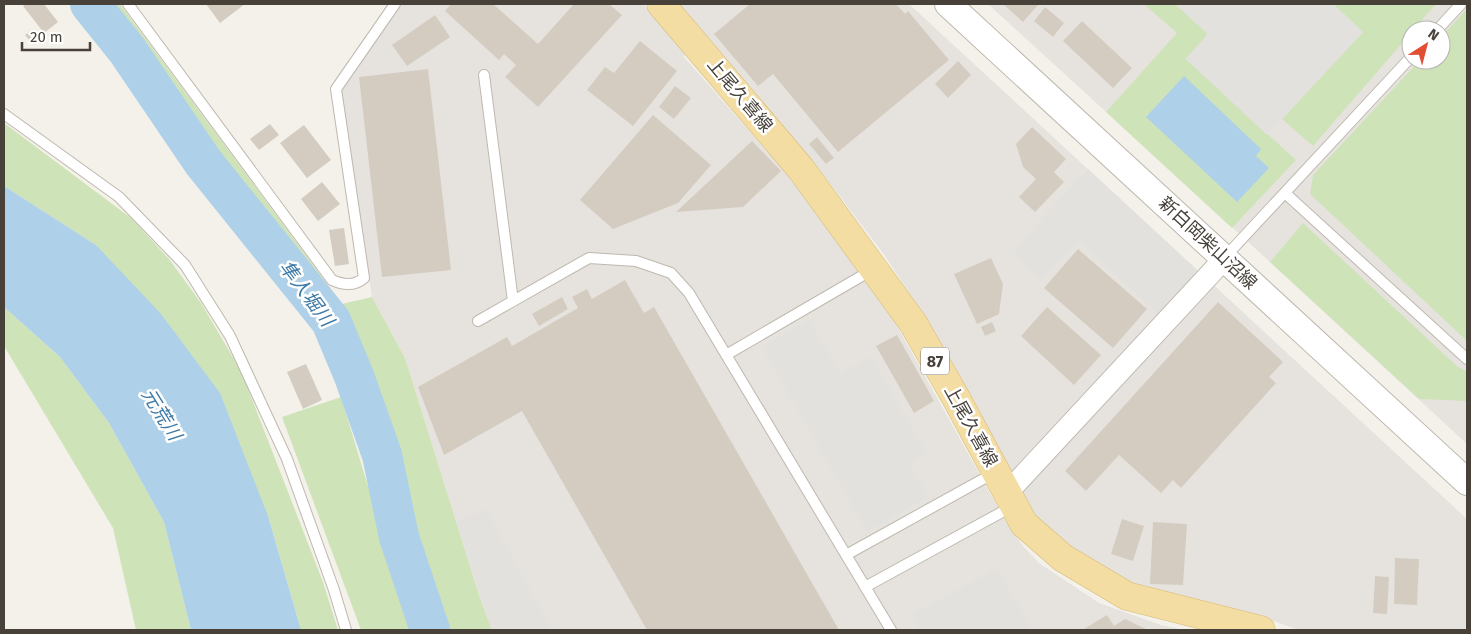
<svg xmlns="http://www.w3.org/2000/svg" width="1471" height="634" font-family="'Fira Sans','Noto Sans JP',sans-serif">
<rect width="100%" height="100%" fill="#f3f1ea"/>
<!-- industrial -->
<path fill="#e6e3df" fill-rule="evenodd" d="M402,4H643L687,48L684,57L800,189L886,306L1005,520L1023,546L1039,563L1099,603L1161,625L1184,630H492L480,598L405,358L372,297L341,93L345,84Z
M675,4H909L1467,519V630H1299L1267,619L1178,601L1106,576L1055,540L1031,512L916,303L883,253L818,168Z
M988,4H1467V444L1258,251ZM1411,30H1441V60H1411Z"/>
<!-- green -->
<path fill="#cfe3b8" d="M108,4H120L342,304L372,297L405,358L480,598L492,630H440L409,531L394,447L374,385L335,307L252,198L197,132Z
M1144,4H1175L1208,34L1186,59L1296,160L1232,228L1106,112L1177,33Z
M1333,4H1436L1413,30H1411V33L1313,146L1282,119L1363,32Z
M1467,9V341L1310,194L1313,175L1420,60H1441V37Z
M4,123L131,218L169,259L201,303L241,371L323,582L338,630H301L268,516L96,245L4,186Z
M1303,223L1458,367L1467,371V401L1419,399L1270,262Z
M4,307L60,357L109,423L164,522L191,630H136L113,528L4,346Z
M341,397L400,592L420,630H361L282,417Z"/>
<!-- parking -->
<path fill="#e2e1de" d="M1175,4H1333L1363,32L1267,135L1186,59L1208,34Z
M1088,169L1197,270L1158,313L1078,240L1041,280L1014,255L1030,231Z
M809,320L840,373L871,356L926,453L909,463L928,497L867,532L762,347Z
M486,509L552,630H492L457,523Z
M997,568L1032,630H920L912,615Z"/>
<!-- water -->
<path fill="#aed0e9" d="M1184,76L1261,149L1256,156L1269,168L1237,202L1146,117Z
M4,186L96,245L161,314L220,393L268,516L301,630H191L164,522L109,423L60,357L4,307Z"/>
<g fill="none" stroke-linecap="round" stroke-linejoin="round">
<!-- river -->
<path stroke="#aed0e9" stroke-width="40" d="M90,4L127,50L203,162L331,321L354,376L382,455L399,537L430,630"/>
</g>
<!-- building -->
<path fill="#d4ccc1" d="M26,4H44L58,22L44,33L23,6Z
M206,4H245L220,23Z
M451,4H493L538,44L574,4H609L622,15L538,107L505,77L516,65L504,54L499,60L445,11Z
M750,4H896L905,14L908,11L949,60L838,152L773,74L758,86L714,34Z
M1003,4H1039L1023,22Z
M1045,7L1064,23L1053,37L1034,21Z
M435,15L450,37L407,66L392,45Z
M1082,21L1132,68L1113,88L1063,41Z
M31,30L37,37L31,42L25,35Z
M640,41L677,71L633,126L587,90L605,67L614,73Z
M958,61L971,75L948,98L935,84Z
M428,69L451,270L382,277L359,77Z
M675,86L691,98L674,119L659,107Z
M653,115L711,165L678,203L613,229L580,200Z
M270,124L279,135L259,150L250,139Z
M304,125L331,160L307,178L280,143Z
M1032,127L1066,159L1054,172L1064,182L1035,212L1019,197L1036,179L1023,167L1016,144Z
M817,137L834,158L826,164L809,144Z
M752,141L781,171L743,207L676,212Z
M322,182L340,204L318,221L301,199Z
M344,228L349,264L335,266L329,230Z
M1078,249L1147,309L1113,348L1044,288Z
M991,258L1003,284L999,314L977,324L954,274Z
M625,280L644,313L654,307L839,630H647L522,411L444,455L418,387L507,337L512,346L578,308L572,297L587,289L592,299Z
M562,297L568,309L539,326L532,314Z
M1218,302L1283,362L1269,377L1276,383L1181,488L1173,480L1161,493L1119,455L1086,491L1065,471Z
M1047,307L1101,355L1074,385L1021,336Z
M992,322L996,331L985,336L981,327Z
M897,335L934,401L914,413L876,346Z
M306,364L322,400L303,409L287,372Z
M1122,519L1144,526L1133,561L1111,554Z
M1153,522L1187,524L1183,585L1150,584Z
M1395,558L1419,559L1417,605L1394,604Z
M1375,576L1389,577L1387,614L1373,613Z
M1107,615L1114,626L1125,619L1148,630H1085L1084,629Z"/>
<g fill="none" stroke-linecap="round" stroke-linejoin="round">
<defs>
<path id="service" d="M128,4L332,280C343,285 355,286 364,278L336,89L395,4
M1437,30L1461,4
M484,75L513,301
M4,114L119,197L185,265L230,336L287,459L334,590L346,630
M1285,193L1467,359
M1225,257L1411,57
M478,321L589,258L636,261L671,273L689,293L891,630
M726,355L872,270
M846,555L994,473
M865,587L1013,506"/>
<path id="minor" d="M1007,493L1225,258"/>
<path id="tertiary" d="M948,4L1467,482"/>
<path id="primary" d="M661,4L801,169L913,323L956,398L1024,524L1063,558L1127,596L1261,630"/>
</defs>
<!-- service casing -->
<use href="#service" stroke="#beb8ae" stroke-width="12"/>
<!-- minor casing -->
<use href="#minor" stroke="#beb8ae" stroke-width="23"/>
<!-- tertiary casing -->
<use href="#tertiary" stroke="#beb8ae" stroke-width="28"/>
<!-- primary casing -->
<use href="#primary" stroke="#d7ba75" stroke-width="29"/>
<!-- service -->
<use href="#service" stroke="#fff" stroke-width="10"/>
<!-- minor -->
<use href="#minor" stroke="#fff" stroke-width="21"/>
<!-- tertiary -->
<use href="#tertiary" stroke="#fff" stroke-width="26"/>
<!-- primary -->
<use href="#primary" stroke="#f3dda3" stroke-width="28"/>
</g>
<g text-anchor="middle" stroke-width="5" stroke-linejoin="round" paint-order="stroke">
<!-- shield labels -->
<rect fill="#fff" stroke="#7e7a74" stroke-width="1" x="921" y="347.5" width="28" height="27" rx="4"/>
<g font-size="16" font-weight="bold" fill="#474139">
<text x="935" y="367">87</text>
</g>
<!-- street labels -->
<g font-size="18" fill="#474139" stroke="#fff">
<text transform="translate(740 95) rotate(50)" y="6">上尾久喜線</text>
<text transform="translate(1208 243) rotate(43)" y="6">新白岡柴山沼線</text>
<text transform="translate(971 426) rotate(61)" y="6">上尾久喜線</text>
</g>
<!-- water labels -->
<g font-size="19" font-style="italic" fill="#3e7aa7" stroke="#fff">
<text transform="translate(307 293) rotate(53)" y="7">隼人堀川</text>
<text transform="translate(162 414) rotate(58)" y="7">元荒川</text>
</g>
</g>
<!-- border -->
<rect width="1471" height="634" fill="none" stroke="#474139" stroke-width="10"/>
<!-- north arrow -->
<g transform="translate(1426 45) rotate(36)"><circle r="24" fill="#ffffff" stroke="#b5b3b0"/>
<path d="M0-4L9 19L0 12L-9 19Z" fill="#e24e32"/>
<text y="-8" font-size="14" font-weight="bold" text-anchor="middle" fill="#474139">N</text>
</g>
<!-- scale -->
<path d="M22 42v8h68v-8" fill="none" stroke="#474139" stroke-width="2.5"/>
<text x="30" y="42" font-size="15" fill="#474139" stroke="#ffffff" stroke-width="4" paint-order="stroke">20 m</text>
</svg>
